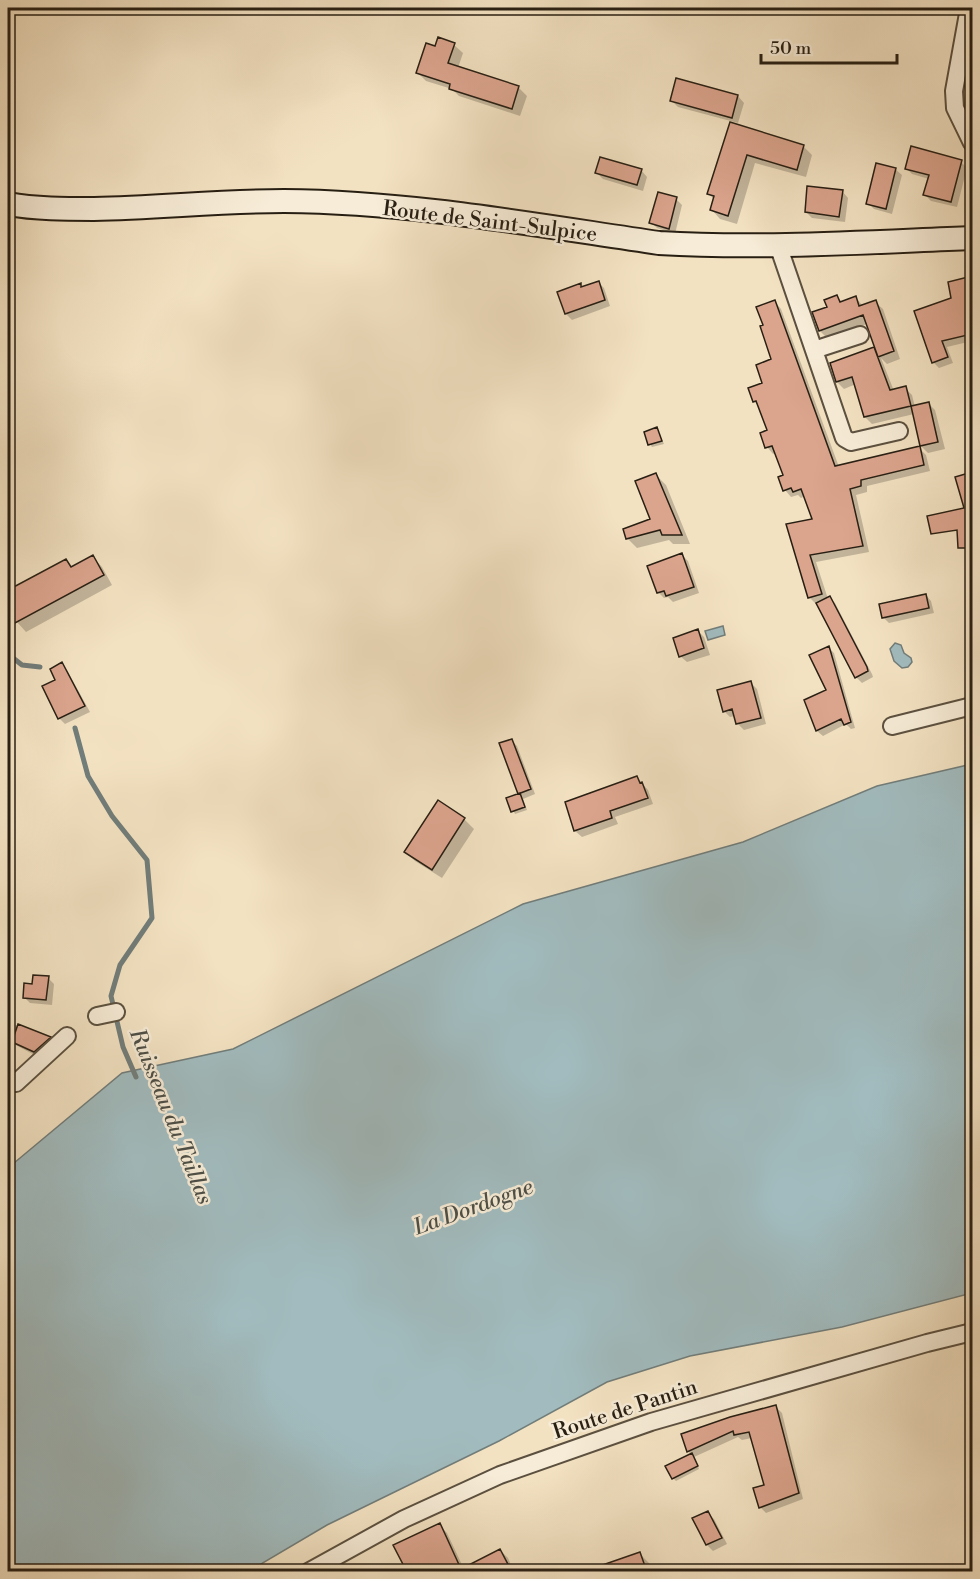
<svg xmlns="http://www.w3.org/2000/svg" width="980" height="1579" font-family="'Libre Bodoni',serif">
<rect width="100%" height="100%" fill="#f3e2c2"/>
<filter id="stains"><feTurbulence type="fractalNoise" baseFrequency=".00333" numOctaves="4"/><feColorMatrix values="0 0 0 0 .2 0 0 0 0 .09 0 0 0 0 .02 0 0 0 .5 -.17"/></filter>
<radialGradient id="worn" r=".72"><stop offset=".6" stop-color="#630" stop-opacity="0"/><stop offset="1" stop-color="#630" stop-opacity=".3"/></radialGradient>
<!-- water -->
<path fill="#a1bbbe" stroke="#717d7a" stroke-width="1.5" d="M723,626L725,635L708,640L705,631Z
M895,643L901,645L904,653L911,658L912,662L908,667L902,668L894,661L890,649Z
M972,764V1293L842,1327L690,1356L607,1382L499,1441L327,1525L249,1571H8V1168L122,1073L233,1049L523,904L743,842L877,786Z"/>
<!-- shadow -->
<path fill="#0003" d="M439,39L454,45L463,53L458,68L518,87L527,96L520,116L459,96L452,89L426,81L418,73L436,48Z
M972,94V117L967,105L966,98Z
M738,96L744,103L738,123L678,107L671,100Z
M731,124L803,146L812,155L806,177L755,163L737,224L720,219L712,210L715,200L709,194Z
M961,162L967,168L957,207L931,201L925,195L929,179L912,174L906,168Z
M895,169L902,175L892,214L874,209L868,203Z
M641,170L647,177L643,191L603,179L597,173Z
M842,191L848,198L845,222L812,218L806,212Z
M676,199L682,205L675,234L657,228L651,222Z
M972,278V341L947,347L953,363L939,368L933,362L953,299L950,283Z
M598,282L604,288L610,306L572,320L566,314L559,293L580,285L583,288Z
M837,297L843,303L856,298L863,306L875,302L883,309L900,359L887,364L881,358L894,391L905,388L912,395L915,407L928,403L935,410L945,449L928,453L921,446L914,414L872,424L865,417L856,384L844,389L837,382L831,364L874,349L879,354L867,324L827,338L820,331L814,313L829,308Z
M775,302L781,309L839,467L919,448L926,455L930,471L867,486V492L856,495L869,552L816,562L828,599L830,598L835,603L872,674L873,677L862,683L856,677L818,604H816L809,597L787,525L814,520L805,496L801,498L798,495L791,497L785,490V476L776,453L773,454L767,447L769,431L760,407L754,401L773,360L765,326Z
M657,429L664,444L652,447L650,444Z
M972,474V517L957,478Z
M656,475L666,485L690,544H673L669,540L637,548L627,538L652,520Z
M682,555L688,561L699,593L673,602L668,597L664,598L658,592Z
M93,557L102,567L112,585L26,632L17,622L8,605V591L66,561L73,568Z
M926,595L931,601L934,613L889,623L883,617Z
M698,631L704,637L710,655L687,662L680,656Z
M829,648L834,653L855,728L851,729L846,724L823,736L817,731L806,701L828,691Z
M61,664L67,670L90,712L65,724L59,718L57,680Z
M750,682L757,689L766,724L744,730L737,723L735,716L730,717L724,711Z
M512,741L517,746L535,794L523,799L527,810L515,814L508,799L521,794Z
M637,778L648,790L653,804L615,817L618,824L582,837L575,831L567,803Z
M438,802L464,819L474,829L442,878L415,861L406,852Z
M48,978L54,984L52,1005L30,1003L24,997L33,986Z
M8,1022L50,1038L58,1046L44,1060L8,1041Z
M972,1362V1380L966,1364Z
M776,1407L782,1413L803,1499L766,1513L760,1507L755,1489L766,1486L752,1438L742,1440L738,1437L694,1457L699,1469L676,1481L673,1478L667,1467L692,1455L688,1451L683,1435Z
M707,1513L714,1519L727,1544L713,1551L707,1545Z
M439,1525L447,1533L464,1569L500,1550L508,1558L514,1572H408Z
M640,1554L649,1563L652,1572H615Z"/>
<g fill="none" stroke-linecap="round" stroke-linejoin="round">
<!-- stream -->
<path stroke="#717d7a" stroke-width="5" d="M8,654L22,665L40,667
M75,728L88,776L112,816L147,860L152,918L120,965L111,996L123,1047L136,1077"/>
</g>
<!-- building -->
<path fill="#dba48d" stroke="#281f13" stroke-width="1.5" d="M438,37L455,43L448,63L519,86L512,109L449,89L450,84L416,73L426,43L435,46Z
M676,78L738,95L732,118L670,101Z
M730,122L804,145L797,170L747,155L728,216L710,210L714,196L707,194Z
M911,146L962,160L951,202L923,195L929,175L905,169Z
M600,157L642,169L637,185L595,173Z
M876,163L896,168L886,209L866,204Z
M807,186L843,190L839,217L805,212Z
M658,192L677,197L669,229L649,223Z
M972,276V334L942,341L948,357L932,363L914,311L951,298L948,282Z
M599,281L605,300L565,314L557,292L581,283V287Z
M837,295L840,302L856,296L859,306L876,300L894,351L878,357L863,315L819,331L812,312L827,307L824,300Z
M775,300L835,466L920,446L924,465L861,480V486L850,489L863,546L810,555L822,594L808,598L786,524L812,519L801,489L793,492L791,488L783,491L778,477L783,475L772,446L765,448L760,433L767,430L756,401L753,402L748,388L762,383L756,365L771,359L760,326L763,325L756,307Z
M874,347L890,390L906,386L911,406L929,402L938,442L920,446L911,406L864,417L852,377L836,382L830,363Z
M657,427L662,441L648,445L644,432Z
M972,472V548H958L957,530L931,534L927,516L964,508L955,477Z
M656,473L682,535H662L660,530L626,539L623,529L650,519L635,481Z
M682,553L694,587L666,596L664,591L657,593L647,566Z
M93,555L104,575L15,623L8,608V590L66,559L71,567Z
M926,594L929,608L882,618L879,604Z
M830,596L867,667L868,671L855,678L816,603Z
M698,629L704,648L679,657L673,638Z
M829,646L851,722L844,725L841,719L816,731L804,700L826,690L809,655Z
M62,662L85,706L58,719L42,686L55,680L50,669Z
M751,681L761,718L736,724L732,709L723,712L717,690Z
M512,739L531,789L518,794L499,743Z
M637,776L640,783L642,782L648,798L610,811L612,818L574,831L565,802Z
M520,793L525,807L511,812L506,798Z
M438,800L465,818L432,870L404,852Z
M33,975L49,976L46,1000L23,998L24,983L32,984Z
M18,1024L51,1037L34,1052L12,1042Z
M776,1405L799,1493L759,1508L753,1488L764,1485L749,1432L734,1435L733,1431L687,1452L681,1434L730,1417Z
M692,1453L698,1466L672,1479L665,1466Z
M708,1511L722,1538L706,1545L692,1518Z
M440,1523L461,1569L500,1549L512,1572H407L393,1545Z
M640,1552L647,1572H592L591,1569Z"/>
<g fill="none" stroke-linecap="round" stroke-linejoin="round">
<defs>
<path id="minor" d="M969,8L954,91L955,108L972,143
M778,245L844,438L851,442L899,431
M814,350L860,335
M892,726L972,706
M97,1016L116,1012
M8,1080L16,1083L67,1036
M308,1572L404,1519L500,1475L651,1422L927,1343L972,1332"/>
<path id="secondary" d="M8,204C36,209 65,209 94,209C157,208 221,201 284,201C410,202 535,225 659,243C763,249 868,242 972,238"/>
</defs>
<!-- minor casing -->
<use href="#minor" stroke="#5b503f" stroke-width="20"/>
<!-- secondary casing -->
<use href="#secondary" stroke="#281f13" stroke-width="26"/>
<!-- minor -->
<use href="#minor" stroke="#f7ecd7" stroke-width="16"/>
<!-- secondary -->
<use href="#secondary" stroke="#f7ecd7" stroke-width="22"/>
</g>
<g text-anchor="middle" stroke-width="5" stroke-linejoin="round" paint-order="stroke">
<!-- street labels -->
<g font-size="21" fill="#281f13" stroke="#f7ecd7">
<text transform="translate(490 221) rotate(7)" y="7">Route de Saint-Sulpice</text>
<text transform="translate(625 1409) rotate(-18)" y="7">Route de Pantin</text>
</g>
<!-- water labels -->
<g font-size="22" font-style="italic" fill="#4c4e46" stroke="#f7ecd7">
<text transform="translate(172 1116) rotate(68)" y="8">Ruisseau du Taillas</text>
<text transform="translate(473 1206) rotate(-20)" y="8">La Dordogne</text>
</g>
</g>
<!-- margin -->
<rect width="980" height="1579" fill="none" stroke="#f3e2c2" stroke-width="30"/>
<rect x="9" y="9" width="962" height="1561" fill="none" stroke="#281f13" stroke-width="3"/>
<rect x="15" y="15" width="950" height="1549" fill="none" stroke="#281f13" stroke-width="1.5"/>
<!-- scale -->
<path d="M761 54v9h136v-9" fill="none" stroke="#281f13" stroke-width="3"/>
<text x="770" y="54" font-size="18" fill="#281f13" stroke="#f7ecd7" stroke-width="4.5" paint-order="stroke">50 m</text>
<rect width="100%" height="100%" filter="url(#stains)"/>
<rect width="100%" height="100%" fill="url(#worn)"/>
</svg>
